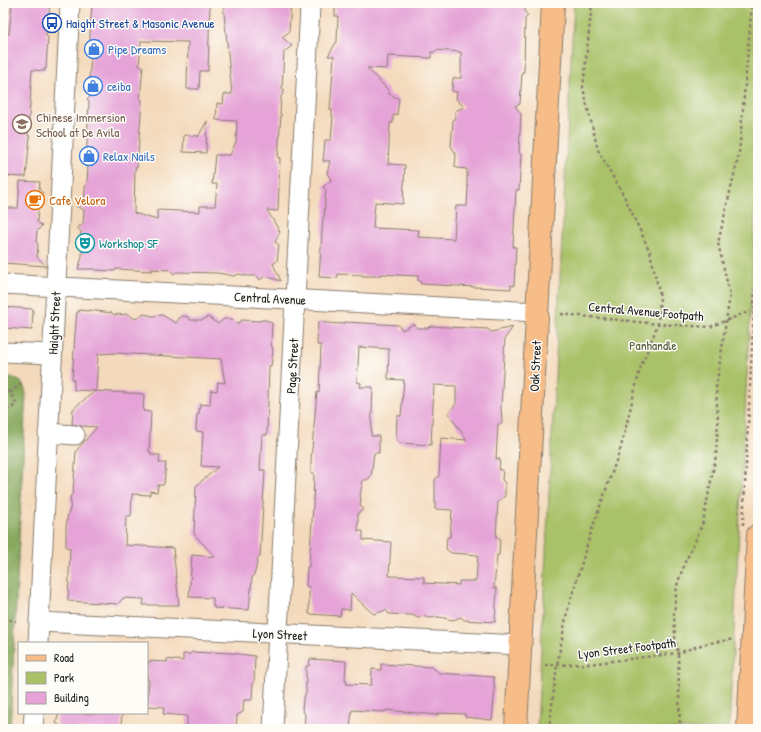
<svg xmlns="http://www.w3.org/2000/svg" width="761" height="732" font-family="'Patrick Hand',sans-serif">
<rect width="100%" height="100%" fill="#fdfcf7"/>
<filter id="ink" filterUnits="userSpaceOnUse"><feTurbulence type="fractalNoise" baseFrequency=".025" numOctaves="2"/><feDisplacementMap in="SourceGraphic" scale="8" xChannelSelector="R" yChannelSelector="G"/><feConvolveMatrix kernelMatrix="1 2 1 2 8 2 1 2 1" color-interpolation-filters="sRGB"/></filter>
<filter id="wash" filterUnits="userSpaceOnUse"><feTurbulence type="fractalNoise" baseFrequency=".012" numOctaves="4" result="noise"/><feDisplacementMap in="SourceGraphic" scale="16" xChannelSelector="R" yChannelSelector="G"/><feGaussianBlur stdDeviation="0.9" result="paint"/><feColorMatrix in="noise" values="0 0 0 0 0 0 0 0 0 0 0 0 0 0 0 0 0 1.4 0 .05"/><feComposite in="paint" operator="in"/></filter>
<g filter="url(#wash)">
<rect width="100%" height="100%" fill="#f4dabc"/>
<!-- green -->
<path fill="#a9c167" stroke="#626e42" d="M574,3H758V156L729,729H537Z"/>
<!-- forest -->
<path fill="#86a75c" stroke="#51623c" d="M3,376C16,377 24,380 26,394L10,729H3Z"/>
<g id="blocks">
<!-- building -->
<path fill="#e5a3d7" fill-rule="evenodd" d="M12,3H50L49,16H47L46,36L48,37L46,69H44L45,71L32,70L28,136H30L26,177L3,176V34H9Z
M92,3H210L208,71H200L199,89H187L188,42L141,41L139,66H143L140,100H142L137,168H135L134,213L157,220V210L200,212V206H215L217,184H212L215,155H230L236,142L237,121L216,120L217,103L223,104L224,94H232L223,3H291L289,32L282,37L292,46L284,52L282,89L285,90L281,97L280,114H281L278,158H280L278,211L267,210L280,232L275,242L279,245L277,261L273,264L281,281L265,276L260,280L257,276H247L239,274L234,276L218,273L176,272L174,274L170,270L152,269V271L116,269L115,271L96,270L95,269H78L82,257V243L80,241L81,231L77,228L83,224L84,210L76,206L84,202L85,189L86,184L87,183L88,166L86,164L89,102L87,100L90,97L91,79H89L92,44L90,42V34Z
M335,3H526L525,12L528,16L525,19L524,72H522L520,104L515,106L521,114L519,152L521,155L519,190H516L513,247H516L514,286L511,285V289L421,284L420,281H418V276L380,274V276H363V275L338,274L337,278L319,277L323,217H324L325,200L326,190L323,187L331,180L327,173L330,161H323L325,140H331L333,116H332V110H330L334,56H328L337,41L338,16H335ZM436,50L461,52V78H453L452,91L457,92L456,99L464,107L455,111V117L453,121L451,146L456,154L455,167H457V168L467,169V184L468,186L467,206H456L454,239L418,237L419,230L373,228L375,202L403,204L405,165L388,164L390,123H393V115H397L399,99L388,93V90L367,68L387,69L388,56L431,58V52H436Z
M207,121L206,153L183,152L184,135L198,136V137Z
M20,181L40,182L39,189L43,193L41,196L40,209L38,211L37,222L42,226L37,231L36,242L38,244L37,257L46,266L3,263V208H18Z
M3,307L33,309L32,330L3,328Z
M79,310L88,311V310L112,313L114,315L128,314L135,319L144,314L153,316L162,315L176,323L180,317L184,316L188,317L190,320H202L208,317L218,324L224,319H232L237,324L242,320L259,321L262,320H266L272,323L271,343L273,350L271,366H269L267,435H262L260,470H265L260,557H258L255,572L252,578L249,610L214,608V606H213V598L189,597L192,555L215,557L194,534L196,486L218,467L201,466L203,432L196,431L197,414H199L200,404L210,405L211,390L217,391L218,382L225,383L221,359L115,353L98,354L96,391L74,390V380H72L75,333L77,312H79Z
M318,322L339,324L345,323V322L399,325L402,330L414,324L417,328H428L430,326L488,329L491,332L513,327L505,338L501,406L502,424H498L496,459H500L499,470H503L502,480L505,483V496L498,502L496,538H500L499,555H497L494,588H497L495,622L464,620L461,617L453,620L439,617L429,618L422,616L418,618L412,615L389,614L386,610L374,614L371,612L351,593L350,610L341,609L340,616L309,614V587L306,586L307,567H309L313,505L314,473H311V460L317,392L319,393L321,345H317ZM359,347L389,349L388,379L404,380L401,416H397L396,439L399,443L431,445L434,385L456,386V404L448,413L467,440L441,438L439,476L435,479V509L452,510L450,537H447L446,549L451,553L478,555L476,581H459V585L424,583V577L389,576L391,542L363,540V531H358V513L364,509L360,506L361,498L360,496L363,480H367L371,476L374,453H379V436H371L373,387H360L361,383L357,382Z
M95,391L144,394L143,411L151,412L149,452H151V455H160L159,463H166L164,484L163,485H158L157,492L150,491V495L132,494L131,516H126L125,545L173,548L179,605H143L144,599L123,598L118,604L68,601L70,548L66,547V527L68,514L69,513L71,504L70,497L73,493L76,451L97,427L81,426L72,424L73,409Z
M192,652L211,653V652L231,653L255,656L254,683H253L252,700H244L243,712L237,715L236,729H187V716L163,714L164,707L147,706L149,680L147,679V664L149,663V661L167,662V659L183,661V654H190Z
M310,659L346,661L345,681H347L346,684L371,685L372,669L381,670V664L432,667L439,673L494,677V688H495L492,720L465,717V714L438,713V715L386,710L385,712L352,710L350,729H304L305,715L302,709L303,700L306,692V666H309Z
M59,713H122L121,729H58L59,725L56,723Z"/>
</g>
</g>
<g filter="url(#ink)">
<use href="#blocks" fill-opacity="0" stroke="#887b6c" stroke-width="1"/>
<g fill="none" stroke-linecap="round" stroke-linejoin="round">
<defs>
<path id="minor" d="M3,284L537,312
M3,352L52,354
M48,433L75,435
M39,622L521,645
M38,643L70,3
M33,729L34,713
M273,729L310,7L311,3"/>
<path id="major" d="M516,729L553,3
M748,729L758,535"/>
</defs>
<!-- minor casing -->
<use href="#minor" stroke="#887b6c" stroke-width="21"/>
<!-- major casing -->
<use href="#major" stroke="#887b6c" stroke-width="24"/>
<!-- path -->
<path stroke="#887b6c" stroke-width="2.5" stroke-dasharray="3 3" stroke-linecap="butt" d="M708,3L758,6
M561,314L658,324L710,327L750,311
M3,387L10,393L16,403L12,408L3,411
M10,393L22,382
M743,525L758,228
M3,619L16,621
M545,665L588,664L678,653L704,644L734,639
M549,729L557,665L567,612L591,532L621,447L640,369L658,324L660,297L650,252L626,200L598,150L583,88L592,3
M680,729L678,653L675,638L674,613L677,585L685,562L694,544L703,522L716,455L718,422L716,388L730,295L718,243L739,154L752,3"/>
<!-- minor -->
<use href="#minor" stroke="#fff" stroke-width="19"/>
<!-- major -->
<use href="#major" stroke="#f7bd88" stroke-width="22"/>
</g>
</g>
<!-- icons -->
<defs>
<symbol id="bus-ring" viewBox="-11 -11 22 22"><circle r="9.5" fill="#fdfcf7" stroke="#1a4fb4" stroke-width="1.5"/><path d="M-5-6H5V4H4V6H2V4H-2V6H-4V4H-5ZM-3.5-4V0h7V-4ZM-3.5 1.2v1.5H-2V1.2ZM2 1.2v1.5H3.5V1.2Z" fill="#1a4fb4"/></symbol>
<symbol id="shop-ring" viewBox="-11 -11 22 22"><circle r="9.5" fill="#fdfcf7" stroke="#3f7fe0" stroke-width="1.5"/><path d="M-5-2.5h2.3a2.7 3.5 0 0 1 5.4 0H5L5.5 6h-11ZM-1.5-2.5h3a1.5 2.3 0 0 0-3 0Z" fill="#3f7fe0"/></symbol>
<symbol id="school-ring" viewBox="-11 -11 22 22"><circle r="9.5" fill="#fdfcf7" stroke="#8d6e63" stroke-width="1.5"/><path d="M0-5L7-2L0 1L-7-2ZM-4 1L0 2.5L4 1V4Q0 6-4 4Z" fill="#8d6e63"/></symbol>
<symbol id="cafe-ring" viewBox="-11 -11 22 22"><circle r="9.5" fill="#fdfcf7" stroke="#e8710a" stroke-width="1.5"/><path d="M-5.5-4.5H6V0H3Q3 3.5 0 3.5H-2.5Q-5.5 3.5-5.5 0ZM3-3.2v2h1.7v-2ZM-6 4.5H4V6H-6Z" fill="#e8710a"/></symbol>
<symbol id="theatre-ring" viewBox="-11 -11 22 22"><circle r="9.5" fill="#fdfcf7" stroke="#0f9aa8" stroke-width="1.5"/><path d="M-5-5.5Q0-4 5-5.5V0Q5 5 0 6Q-5 5-5 0ZM-3.3-2.5H-1v1.5H-3.3ZM1-2.5H3.3v1.5H1ZM-2.8 1Q0 5.5 2.8 1Z" fill="#0f9aa8"/></symbol>
</defs>
<g fill-rule="evenodd">
<use href="#bus-ring" x="41" y="12" width="22" height="22"/>
<use href="#shop-ring" x="83" y="38" width="22" height="22"/>
<use href="#shop-ring" x="82" y="75" width="22" height="22"/>
<use href="#school-ring" x="11" y="113" width="22" height="22"/>
<use href="#shop-ring" x="78" y="145" width="22" height="22"/>
<use href="#cafe-ring" x="24" y="189" width="22" height="22"/>
<use href="#theatre-ring" x="74" y="232" width="22" height="22"/>
</g>
<g text-anchor="middle" stroke-width="3" stroke-linejoin="round" paint-order="stroke">
<!-- transit labels -->
<g font-size="13" fill="#164399" stroke="#fdfcf7" text-anchor="start">
<text x="66" y="28">Haight Street &amp; Masonic Avenue</text>
</g>
<!-- shop labels -->
<g font-size="13" fill="#366cbe" stroke="#fdfcf7" text-anchor="start">
<text x="108" y="54">Pipe Dreams</text>
<text x="107" y="91">ceiba</text>
<text x="103" y="161">Relax Nails</text>
</g>
<!-- education labels -->
<g font-size="13" fill="#785e54" stroke="#fdfcf7" text-anchor="start">
<text x="36" y="122">Chinese Immersion<tspan x="36" dy="15">School at De Avila</tspan></text>
</g>
<!-- food labels -->
<g font-size="13" fill="#c56008" stroke="#fdfcf7" text-anchor="start">
<text x="49" y="205">Cafe Velora</text>
</g>
<!-- culture labels -->
<g font-size="13" fill="#0d838f" stroke="#fdfcf7" text-anchor="start">
<text x="99" y="248">Workshop SF</text>
</g>
<!-- street labels -->
<g font-size="13" fill="#1c1c1c" stroke="#fdfcf7">
<text transform="translate(270 298) rotate(3)" y="5">Central Avenue</text>
<text transform="translate(646 311) rotate(5)" y="5">Central Avenue Footpath</text>
<text transform="translate(54 323) rotate(-87)" y="5">Haight Street</text>
<text transform="translate(292 366) rotate(-87)" y="5">Page Street</text>
<text transform="translate(535 366) rotate(-87)" y="5">Oak Street</text>
<text transform="translate(280 634) rotate(3)" y="5">Lyon Street</text>
<text transform="translate(627 648) rotate(-7)" y="5">Lyon Street Footpath</text>
</g>
<!-- park labels -->
<g font-size="13" fill="#545e3a" stroke="#fdfcf7">
<text x="653" y="350">Panhandle</text>
</g>
</g>
<!-- margin -->
<rect width="761" height="732" fill="none" stroke="#fdfcf7" stroke-width="16"/>
<!-- legend -->
<rect x="18" y="642" width="130" height="72" fill="#fdfcf7" stroke="#a3a29f"/>
<rect x="26" y="655" width="20" height="6" fill="#f7bd88" stroke="#a3a29f"/>
<text x="54" y="662" font-size="12" fill="#1c1c1c">Road</text>
<rect x="26" y="672" width="20" height="12" fill="#a9c167" stroke="#a3a29f"/>
<text x="54" y="682" font-size="12" fill="#1c1c1c">Park</text>
<rect x="26" y="692" width="20" height="12" fill="#e5a3d7" stroke="#a3a29f"/>
<text x="54" y="702" font-size="12" fill="#1c1c1c">Building</text>
</svg>
